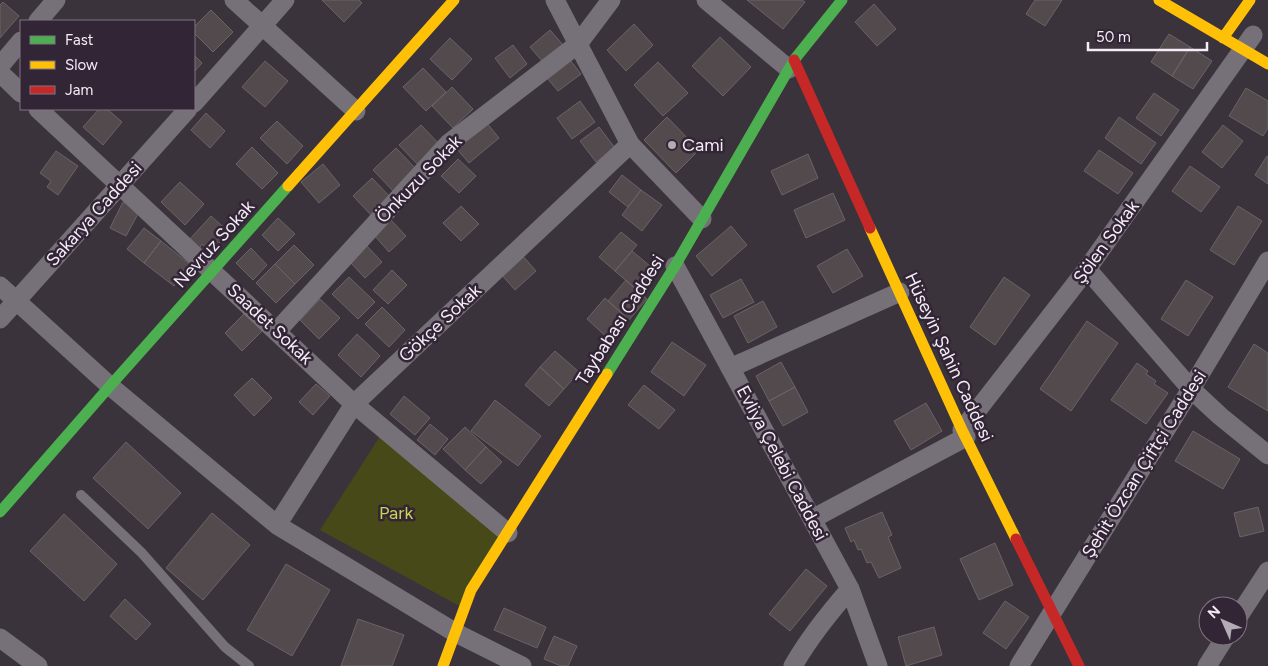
<svg xmlns="http://www.w3.org/2000/svg" width="1268" height="666" font-family="Figtree,sans-serif">
<rect width="100%" height="100%" fill="#3a333c"/>
<!-- green -->
<path fill="#474919" d="M382,433L501,538L463,608L320,530Z"/>
<!-- building -->
<path fill="#524a4c" stroke="#6b6365" d="M322,0H359L362,3L344,22Z
M747,0H802L805,2L783,29Z
M1035,0H1062L1045,26L1026,14Z
M3,2L19,16L0,38V5Z
M874,4L896,29L877,46L855,22Z
M211,10L233,32L213,52L194,33V27Z
M634,24L653,45L626,71L607,50Z
M550,30L563,45L543,62L530,47Z
M1169,34L1190,47L1172,76L1151,62Z
M720,37L751,67L723,96L692,66Z
M450,38L472,59L452,80L430,59Z
M513,45L527,64L510,78L495,58Z
M1190,47L1212,61L1193,89L1172,76Z
M194,55L202,63L194,72Z
M570,60L581,74L558,91L547,78Z
M265,61L288,81L265,107L242,87Z
M658,62L688,93L663,116L634,85Z
M423,68L446,92L426,111L403,87Z
M452,87L473,109L453,128L432,106Z
M1246,88L1268,101V128L1263,136L1229,116Z
M1154,93L1179,110L1161,136L1136,118Z
M580,101L595,122L572,139L557,118Z
M99,109H107L122,122L103,145L83,127Z
M206,113L225,131L210,148L191,130Z
M667,117L699,150L676,173L644,140Z
M1119,117L1156,143L1141,164L1105,138Z
M277,121L303,146L287,164L260,138Z
M486,122L499,138L469,163L456,148Z
M421,125L442,147L421,168L399,145Z
M1223,125L1243,141L1222,168L1202,152Z
M599,127L615,148L596,162L580,141Z
M252,147L278,173L262,189L236,164Z
M396,148L418,171L395,193L373,170Z
M1099,150L1133,173L1118,194L1084,171Z
M56,151L78,166L58,195L47,187L51,181L40,173Z
M808,154L818,178L782,195L771,171Z
M1267,156L1268,157V184L1255,175Z
M458,159L476,176L459,193L441,176Z
M323,164L340,185L319,203L301,182Z
M1190,166L1220,187L1201,212L1172,191Z
M622,175L641,190L628,207L609,192Z
M372,178L391,198L372,216L353,196Z
M180,182L204,204L185,225L161,202Z
M641,190L662,205L642,231L622,215Z
M833,193L845,220L806,238L794,210Z
M123,202L140,210L126,236L110,228Z
M461,206L479,224L461,241L443,223Z
M1238,206L1262,221L1234,265L1210,250Z
M211,216L229,232L211,252L202,244L199,249L189,240Z
M278,218L295,234L278,251L262,235Z
M390,219L406,236L389,252L374,235Z
M731,226L747,245L712,276L696,256Z
M144,228L161,241L144,263L127,249Z
M621,232L637,245L615,271L599,257Z
M161,241L191,265L174,286L144,263Z
M294,245L314,265L295,284L275,264Z
M366,245L382,262L365,278L349,261Z
M251,248L267,265L253,280L236,263Z
M847,249L863,276L833,293L817,266Z
M632,251L657,272L639,292L615,271Z
M521,254L536,271L515,290L500,273Z
M275,264L295,284L276,303L256,283Z
M392,270L407,285L388,304L373,290Z
M349,277L375,302L358,319L332,294Z
M1004,277L1030,295L995,345L970,327Z
M741,279L754,302L723,318L710,295Z
M626,280L647,299L629,320L608,301Z
M1186,280L1213,297L1188,336L1161,319Z
M605,298L629,320L611,341L587,319Z
M320,299L340,318L319,339L300,320Z
M763,301L777,327L748,343L734,316Z
M382,307L405,330L389,347L365,324Z
M246,312L263,330L242,351L225,333Z
M1087,321L1118,343L1071,411L1040,389Z
M357,334L380,356L361,377L338,355Z
M672,342L706,365L684,396L651,372Z
M1254,344L1268,353V411L1228,387Z
M555,351L579,372L564,389L540,367Z
M781,362L795,387L769,401L756,376Z
M1137,363L1148,371L1146,374L1156,381L1154,384L1168,393L1146,424L1111,400Z
M540,367L564,389L549,406L525,385Z
M252,378L272,398L254,416L234,395Z
M316,384L330,396L313,415L299,402Z
M644,385L675,410L659,429L628,405Z
M795,387L808,412L783,426L769,401Z
M404,396L430,418L415,435L390,414Z
M495,400L541,436L518,466L471,431Z
M926,403L942,431L911,450L894,421Z
M430,424L448,439L435,455L417,440Z
M465,427L486,447L465,470L443,449Z
M1193,431L1240,459L1223,489L1175,461Z
M126,442L181,493L148,529L93,478Z
M486,447L502,462L481,484L465,470Z
M1258,507L1264,531L1240,537L1234,513Z
M882,512L892,535L888,537L901,568L879,578L871,562L867,563L861,549L858,550L854,540L851,542L845,528Z
M212,513L250,545L203,600L166,568Z
M64,514L117,564L84,601L30,551Z
M995,543L1013,585L979,600L960,559Z
M286,564L330,590L292,656L247,630Z
M806,569L827,586L790,631L769,614Z
M125,599L151,624L136,640L110,616Z
M1005,601L1029,617L1006,649L983,633Z
M504,608L546,627L537,648L494,630Z
M358,619L404,635L392,666H341Z
M934,627L942,655L906,666L898,637Z
M554,636L577,646L568,666H561L544,659Z"/>
<g fill="none" stroke-linecap="round" stroke-linejoin="round">
<!-- lane -->
<path stroke="#767178" stroke-width="10" d="M81,495L141,552L225,647L249,666"/>
<!-- street -->
<path stroke="#767178" stroke-width="19" d="M234,0L356,111
M555,0L630,144L702,219
M706,0L789,69
M38,21L56,0
M0,66L21,41
M0,73L21,93
M194,103L285,0
M38,109L354,404L508,533
M675,266L850,589L878,666
M1087,269L1191,389L1220,416L1268,455
M0,286L110,386L277,525L456,633L522,666
M0,319L188,109
M277,331L449,143L578,44L611,0
M730,368L900,292
M962,430L1087,269L1253,35
M812,519L966,437
M277,525L354,404L630,144
M1238,617L1268,571
M0,638L38,666
M793,666C809,638 829,613 850,589
M1019,666L1191,389L1268,261
M1207,666L1226,636"/>
<!-- fast -->
<path stroke="#4caf50" stroke-width="11" d="M607,374L675,266L794,60L842,0
M0,512L110,386L288,186"/>
<!-- slow -->
<path stroke="#ffc107" stroke-width="11" d="M1159,0L1268,64
M1223,38L1250,0
M288,186L454,0
M870,228L962,430L1016,539
M443,666L471,590L607,374"/>
<!-- jam -->
<path stroke="#c62828" stroke-width="11" d="M794,60L870,228
M1016,539L1079,666"/>
</g>
<!-- markers -->
<circle fill="#b3abb5" stroke="#322535" stroke-width="2" cx="672" cy="145" r="5"/>
<g text-anchor="middle" stroke-width="5" stroke-linejoin="round" paint-order="stroke">
<!-- poi labels -->
<g font-size="18" fill="#f4ecf6" stroke="#322535" text-anchor="start">
<text x="682" y="151">Cami</text>
</g>
<!-- street labels -->
<g font-size="18" fill="#f4ecf6" stroke="#322535">
<text transform="translate(419 179) rotate(-46)" y="6">Önkuzu Sokak</text>
<text transform="translate(94 214) rotate(-48)" y="6">Sakarya Caddesi</text>
<text transform="translate(1106 242) rotate(-54)" y="6">Şölen Sokak</text>
<text transform="translate(214 244) rotate(-48)" y="6">Nevruz Sokak</text>
<text transform="translate(620 320) rotate(-58)" y="6">Taybabası Caddesi</text>
<text transform="translate(440 323) rotate(-43)" y="6">Gökçe Sokak</text>
<text transform="translate(270 324) rotate(43)" y="6">Saadet Sokak</text>
<text transform="translate(949 357) rotate(65)" y="6">Hüseyin Şahin Caddesi</text>
<text transform="translate(782 463) rotate(62)" y="6">Evliya Çelebi Caddesi</text>
<text transform="translate(1144 464) rotate(-58)" y="6">Şehit Özcan Çiftçi Caddesi</text>
</g>
<!-- park labels -->
<g font-size="18" fill="#cad351" stroke="#322535">
<text x="396" y="519">Park</text>
</g>
</g>
<!-- legend -->
<rect x="20" y="20" width="175" height="90" fill="#322535" stroke="#807582"/>
<rect x="30" y="36" width="25" height="8" fill="#4caf50" stroke="#807582"/>
<text x="65" y="45" font-size="15" fill="#f4ecf6">Fast</text>
<rect x="30" y="61" width="25" height="8" fill="#ffc107" stroke="#807582"/>
<text x="65" y="70" font-size="15" fill="#f4ecf6">Slow</text>
<rect x="30" y="86" width="25" height="8" fill="#c62828" stroke="#807582"/>
<text x="65" y="95" font-size="15" fill="#f4ecf6">Jam</text>
<!-- north arrow -->
<g transform="translate(1223 621) rotate(315)"><circle r="24" fill="#322535" stroke="#807582"/>
<path d="M0-4L9 19L0 12L-9 19Z" fill="#b3abb5"/>
<text y="-8" font-size="14" font-weight="bold" text-anchor="middle" fill="#f4ecf6">N</text>
</g>
<!-- scale -->
<path d="M1088 42v8h119v-8" fill="none" stroke="#f4ecf6" stroke-width="2.5"/>
<text x="1096" y="42" font-size="15" fill="#f4ecf6" stroke="#322535" stroke-width="4" paint-order="stroke">50 m</text>
</svg>
